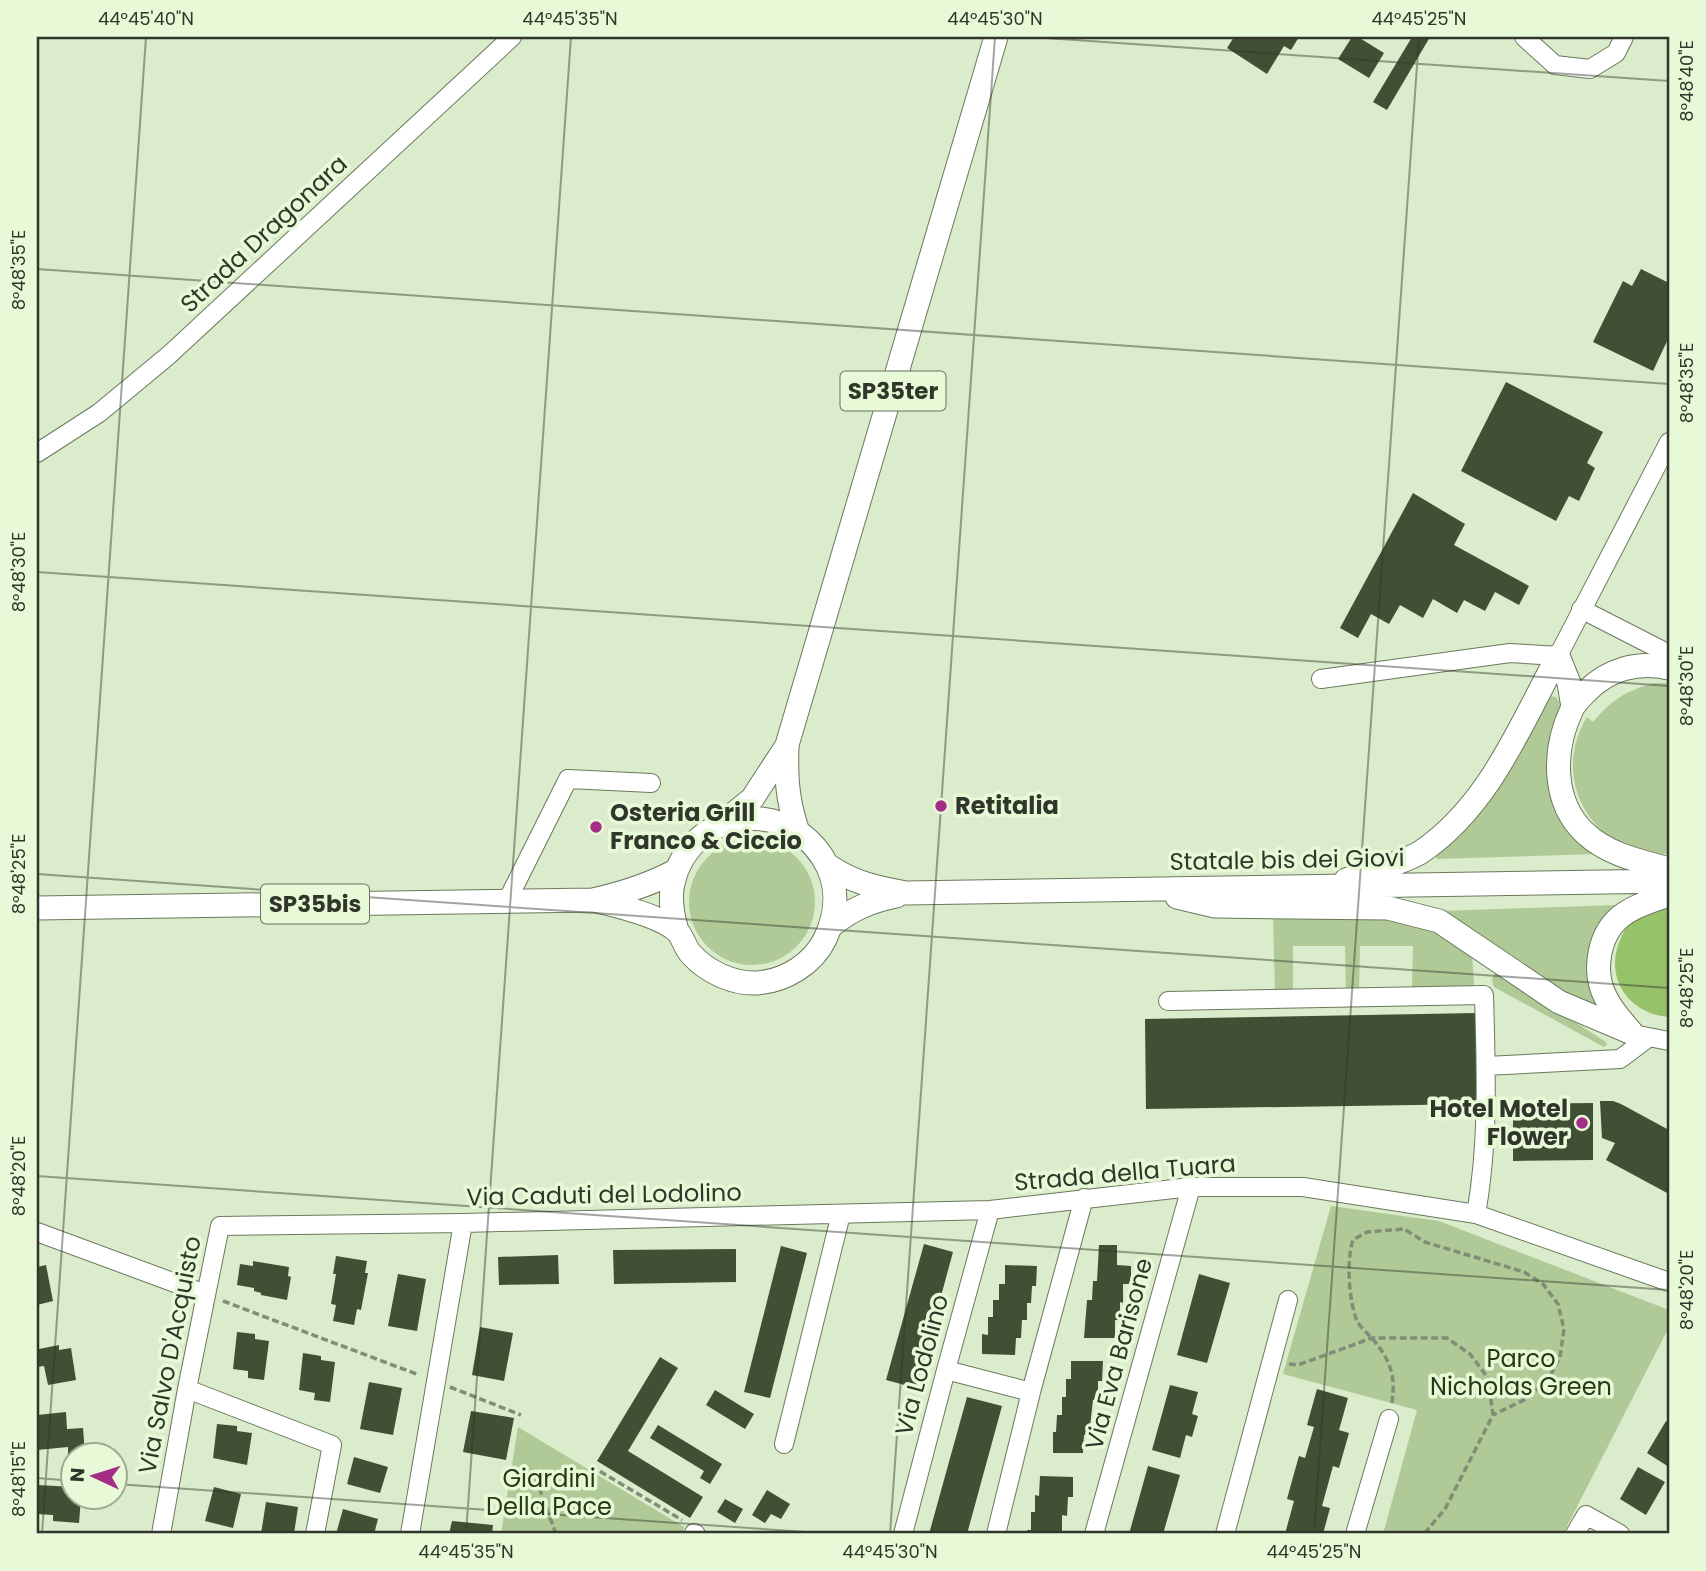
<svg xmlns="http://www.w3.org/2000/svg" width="1706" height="1571" font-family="Poppins,sans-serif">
<rect width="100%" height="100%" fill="#daeccb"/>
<!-- green -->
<path fill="#afca96" d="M1653,683H1669V854C1660,854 1650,856 1642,853C1582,836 1554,771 1587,717L1593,722C1613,699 1624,692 1653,683Z
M1550,696L1556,697L1562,706L1553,765L1597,854L1437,859L1435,855L1479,814L1491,798Z
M689 902a63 63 0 1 1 126 0a63 63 0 1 1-126 0Z
M1617,905L1618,907L1607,921L1610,1013L1580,1004L1440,911Z
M1363,911L1423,923L1472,955L1474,984L1472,987L1412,988L1413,946H1360L1359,991L1346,992L1345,946H1293V991H1275L1273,915Z
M1496,971L1606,1042L1607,1045L1604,1047L1494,987L1492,979Z
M1331,1206L1439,1221L1669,1310V1327L1563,1534H1383L1417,1410L1283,1374Z
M518,1427L684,1527L683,1533L685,1534H501Z"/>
<!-- forest -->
<path fill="#96c269" d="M1669,907V1017C1628,1014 1603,976 1621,938C1623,933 1625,928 1629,924C1641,913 1654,910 1669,907Z"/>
<!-- building -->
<path fill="#414f34" d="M1234,37H1299L1291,50L1284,46L1267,74L1227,48Z
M1352,37H1358L1384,53L1369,78L1338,59Z
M1412,37H1430L1387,110L1373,102Z
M1641,269L1669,283V337L1653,371L1593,342L1623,281L1632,286Z
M1506,382L1603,432L1587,463L1595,468L1579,501L1569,496L1556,521L1461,471Z
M1413,493L1465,524L1454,545L1529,586L1519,605L1495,592L1485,611L1464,600L1457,613L1433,599L1423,618L1400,605L1389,624L1371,614L1358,638L1340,628Z
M1476,1013L1478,1104L1146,1109L1145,1019Z
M1600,1101H1613L1621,1104L1669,1130V1194L1606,1160L1615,1143L1602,1138Z
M1593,1103V1160L1513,1161V1104Z
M924,1244L953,1252L916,1388L886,1380Z
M1099,1245H1117V1265L1131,1266V1284H1123V1303L1120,1302V1320H1115V1338H1084L1087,1300H1092L1093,1281H1097Z
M781,1246L807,1253L770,1398L744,1392Z
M736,1249V1282L614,1284L613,1250Z
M558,1255L559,1284L499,1285L498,1257Z
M336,1256L367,1261L365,1273H368L361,1310L357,1309L354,1325L333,1321L336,1305L331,1304L336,1274H333Z
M253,1261L289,1267L288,1276L291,1277L287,1300L261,1295V1293L254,1291V1288L237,1285L240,1264L253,1266Z
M46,1265L53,1301L37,1305V1267Z
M1005,1265L1037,1266L1036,1286H1032L1031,1303H1027V1320H1022L1021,1338H1016L1015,1355L982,1354V1334L988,1335V1317H993V1300H999V1284H1005Z
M398,1274L426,1279L417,1331L388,1326Z
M1199,1274L1230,1283L1207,1363L1177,1355Z
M480,1327L513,1333L504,1381L472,1375Z
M237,1332L255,1334V1339L269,1341L264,1380L248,1378V1371L233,1369Z
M37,1343L39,1349L59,1345V1350L71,1348L76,1380L48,1385L44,1366L37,1367Z
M303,1353L321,1356V1360L335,1362L330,1402L314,1400L315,1393L299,1390Z
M660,1357L678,1368L628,1451L703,1497L690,1518L597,1461Z
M1071,1361H1103L1102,1381H1098V1400H1093L1089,1435H1084L1083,1453H1053V1432H1056L1057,1415H1062V1397H1066V1379H1071Z
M369,1382L402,1388L393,1435L360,1429Z
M1170,1385L1198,1392L1192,1414L1198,1416L1192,1437L1186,1435L1180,1458L1152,1450Z
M1317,1389L1348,1398L1339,1430L1349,1433L1339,1468L1333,1466L1322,1506L1330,1508L1323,1534H1285L1294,1501L1287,1499L1293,1477L1299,1456L1305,1458L1314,1427L1307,1425Z
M715,1390L754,1414L745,1429L706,1405Z
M967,1397L1002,1406L967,1534H929Z
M471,1411L514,1418L506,1460L463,1452Z
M66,1412L67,1429L83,1428L85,1454L68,1456V1447L37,1450V1415Z
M1666,1421L1669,1423V1467L1647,1453Z
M217,1424L237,1426V1431L252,1433L247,1465L213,1458Z
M658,1425L722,1464L710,1484L700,1478L704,1471L650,1438Z
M354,1457L388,1467L380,1493L347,1484Z
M1148,1466L1180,1475L1163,1534H1129Z
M1638,1467L1665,1482L1646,1515L1620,1499Z
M1040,1476L1073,1477V1497H1068L1067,1516L1062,1515V1533L1027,1534V1530H1031V1512H1035V1495L1039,1496Z
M37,1485L74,1487V1498H81L79,1523L53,1521V1515L37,1514Z
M214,1487L241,1494L233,1528L205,1521Z
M767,1490L790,1504L781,1519L771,1514L765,1523L752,1515Z
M725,1499L743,1509L735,1523L717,1512Z
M266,1502L298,1507L294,1534H261Z
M343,1509L378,1519L374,1534H336Z
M452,1521L493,1525L492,1534H449Z"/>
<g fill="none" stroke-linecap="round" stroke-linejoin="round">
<defs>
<path id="minor" d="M1524,37L1555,65L1590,69L1616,53L1624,37
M37,453L99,413L169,355L512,37
M1581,609L1669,654
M1321,679L1510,653L1558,656L1669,442
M507,901L568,779L651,783
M1168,1001L1484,995C1486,1068 1489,1142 1476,1214
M1638,1035L1669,1041
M1486,1066L1620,1059L1648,1038
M37,1232L205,1294
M946,1370L1031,1392
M187,1389L332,1445L315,1534
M784,1444L841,1214
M694,1533L696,1534
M161,1534L187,1389L220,1226L463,1223L990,1210L1191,1187H1303L1476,1214L1669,1282
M410,1534L463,1223
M903,1534L946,1370L990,1210
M996,1534L1031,1392L1084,1198
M1094,1534L1191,1187
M1225,1534L1288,1300
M1355,1534L1389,1419
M1575,1534L1586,1515L1620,1534"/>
<path id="major" d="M1558,656L1569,683L1573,707
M1669,668C1638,661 1608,669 1586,692C1581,697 1575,703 1572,709C1553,749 1551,802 1586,834C1609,855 1640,861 1669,869
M726,820L752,799L786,747
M797,829C787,799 786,776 787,745L996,37
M829,866C854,883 877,888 906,893L1669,881
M1346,880C1367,872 1404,863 1421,852C1489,806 1520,726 1558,656
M1177,897L1215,906L1388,908L1439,921L1559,1002L1632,1033
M598,901C619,906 661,916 677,931C683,937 685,948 691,954C707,972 733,984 757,983C785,981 813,964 825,939C838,912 839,883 823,858C782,793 684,812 672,889C670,904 673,917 677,931
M37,908L593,900C624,893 650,885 677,870
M832,925C852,909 871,901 896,896
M1632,1033C1623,1022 1612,1011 1606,998C1592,972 1598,932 1624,914C1637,905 1654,900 1669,895"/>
</defs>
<!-- minor casing -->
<use href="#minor" stroke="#6a795c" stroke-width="20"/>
<!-- major casing -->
<use href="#major" stroke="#6a795c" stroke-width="25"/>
<!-- path -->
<path stroke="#818d77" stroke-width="3.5" stroke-dasharray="7 3.5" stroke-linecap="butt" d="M223,1301L419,1375
M1289,1364L1298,1365L1372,1338H1447L1470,1354L1488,1378L1493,1415L1445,1509L1424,1534
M450,1387L521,1415
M1392,1403C1396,1374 1390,1360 1372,1338C1367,1333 1360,1327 1357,1321C1349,1302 1346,1260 1353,1240L1367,1232L1404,1229L1425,1242L1524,1272L1543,1284L1558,1304L1564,1329L1560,1357L1548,1380L1526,1399L1493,1415
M591,1466L682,1520
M511,1478H521L533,1471L556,1534"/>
<!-- minor -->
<use href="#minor" stroke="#fff" stroke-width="18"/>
<!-- major -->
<use href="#major" stroke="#fff" stroke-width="23"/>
</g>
<!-- ticks -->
<path fill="none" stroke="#30372a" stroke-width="2" stroke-opacity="0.45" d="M1031,37L1669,81M37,269L1669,384M37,572L1669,686M37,874L1669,988M37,1176L1669,1290M37,1478L74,1481M116,1484L835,1534M42,1534L146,37M466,1534L571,37M890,1534L995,37M1314,1534L1419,37"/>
<!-- markers -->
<g fill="#a42d85" stroke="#e8f9d8" stroke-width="2.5">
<circle cx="941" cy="806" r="7"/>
<circle cx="596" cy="827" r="7"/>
<circle cx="1582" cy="1123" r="7"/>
</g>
<g text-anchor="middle" stroke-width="7" stroke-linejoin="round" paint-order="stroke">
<!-- shield labels -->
<g fill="#e8f9d8" stroke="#67715e" stroke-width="2">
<rect x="840.5" y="371.5" width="105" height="39" rx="5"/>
<rect x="261" y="884.5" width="108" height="39" rx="5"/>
</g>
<g font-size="23" font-weight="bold" fill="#30372a">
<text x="893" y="399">SP35ter</text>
<text x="315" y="912">SP35bis</text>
</g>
<!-- street labels -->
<g font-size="24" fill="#30372a" stroke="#e8f9d8">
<text transform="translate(264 234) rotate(-43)" y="8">Strada Dragonara</text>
<text transform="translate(1287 860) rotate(-1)" y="8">Statale bis dei Giovi</text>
<text transform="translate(1125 1173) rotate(-5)" y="8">Strada della Tuara</text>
<text transform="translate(604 1195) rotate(-1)" y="8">Via Caduti del Lodolino</text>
<text transform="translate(1119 1354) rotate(-75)" y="8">Via Eva Barisone</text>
<text transform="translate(170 1355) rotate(-79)" y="8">Via Salvo D'Acquisto</text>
<text transform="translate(922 1365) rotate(-75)" y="8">Via Lodolino</text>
</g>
<!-- poi labels -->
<g font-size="24" font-weight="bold" fill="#30372a" stroke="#e8f9d8" text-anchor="start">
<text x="955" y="814">Retitalia</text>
<text x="610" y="821">Osteria Grill<tspan x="610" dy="28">Franco &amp; Ciccio</tspan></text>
<text x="1568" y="1117" text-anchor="end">Hotel Motel<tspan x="1568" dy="28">Flower</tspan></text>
</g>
<!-- park labels -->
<g font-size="24" fill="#273814" stroke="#e8f9d8">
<text x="1521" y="1367">Parco<tspan x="1521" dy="28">Nicholas Green</tspan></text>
<text x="549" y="1487">Giardini<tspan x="549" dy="28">Della Pace</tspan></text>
</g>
</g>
<!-- border -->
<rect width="1706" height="1571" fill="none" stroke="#e8f9d8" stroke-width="77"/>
<!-- north arrow -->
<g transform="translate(94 1476) rotate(274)"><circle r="33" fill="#e8f9d8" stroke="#9eab92" stroke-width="2"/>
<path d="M0-5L12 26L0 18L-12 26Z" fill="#a42d85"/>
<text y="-10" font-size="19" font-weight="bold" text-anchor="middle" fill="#30372a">N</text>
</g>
<rect x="38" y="38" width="1630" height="1494" fill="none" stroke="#30372a" stroke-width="2.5"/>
<g font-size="18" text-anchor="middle" fill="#30372a">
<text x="146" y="25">44°45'40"N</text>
<text x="570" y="25">44°45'35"N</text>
<text x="995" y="25">44°45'30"N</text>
<text x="1419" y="25">44°45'25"N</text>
<text transform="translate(1687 81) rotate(-90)" y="6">8°48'40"E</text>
<text transform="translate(19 270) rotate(-90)" y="6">8°48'35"E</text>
<text transform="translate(1687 383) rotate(-90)" y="6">8°48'35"E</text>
<text transform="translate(19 572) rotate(-90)" y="6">8°48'30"E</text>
<text transform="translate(1687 686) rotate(-90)" y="6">8°48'30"E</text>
<text transform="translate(19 874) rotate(-90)" y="6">8°48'25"E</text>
<text transform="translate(1687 988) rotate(-90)" y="6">8°48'25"E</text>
<text transform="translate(19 1176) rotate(-90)" y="6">8°48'20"E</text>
<text transform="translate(1687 1290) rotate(-90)" y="6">8°48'20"E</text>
<text transform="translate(19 1479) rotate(-90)" y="6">8°48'15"E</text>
<text x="466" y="1558">44°45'35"N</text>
<text x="890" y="1558">44°45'30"N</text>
<text x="1314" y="1558">44°45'25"N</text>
</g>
</svg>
